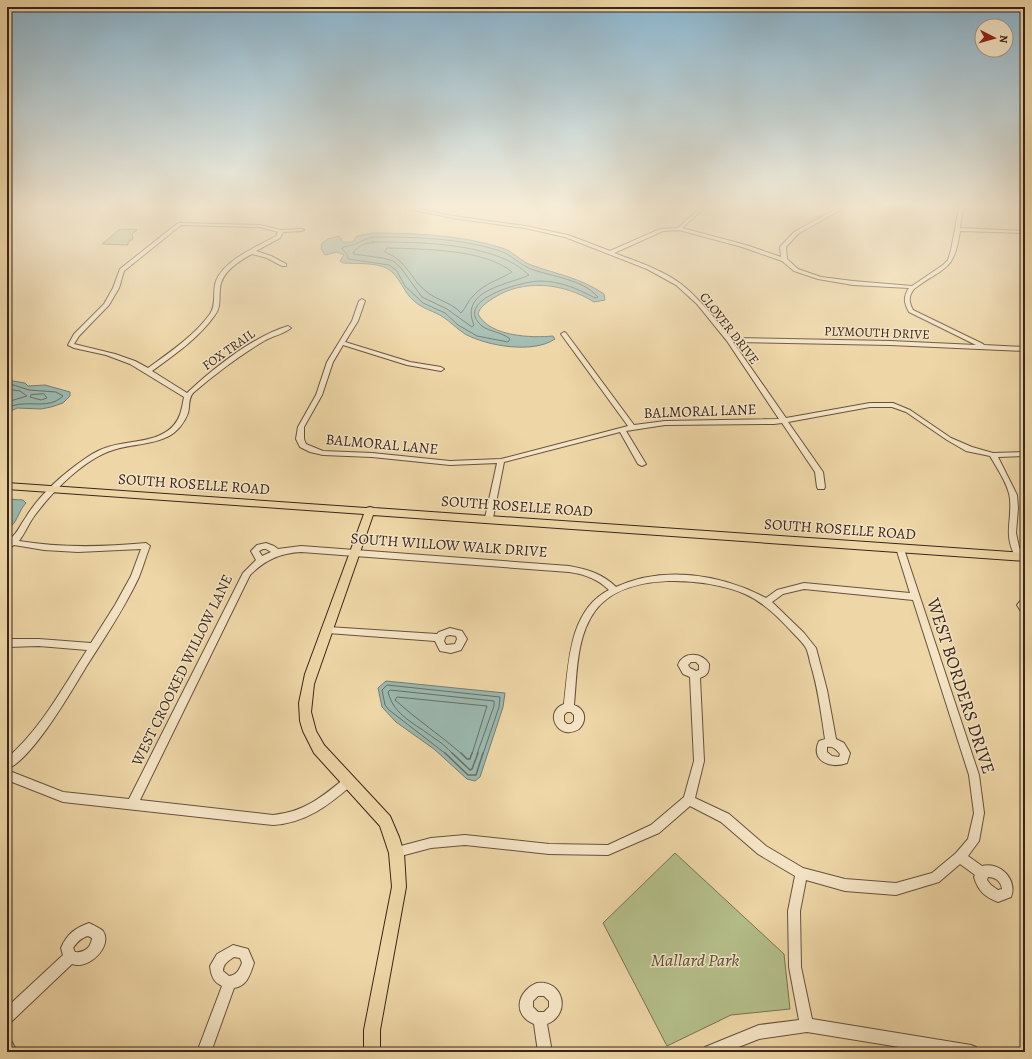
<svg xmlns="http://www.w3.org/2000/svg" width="1032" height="1059" font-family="Alegreya,serif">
<rect width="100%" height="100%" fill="#eed6a6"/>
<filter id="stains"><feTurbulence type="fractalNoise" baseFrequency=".005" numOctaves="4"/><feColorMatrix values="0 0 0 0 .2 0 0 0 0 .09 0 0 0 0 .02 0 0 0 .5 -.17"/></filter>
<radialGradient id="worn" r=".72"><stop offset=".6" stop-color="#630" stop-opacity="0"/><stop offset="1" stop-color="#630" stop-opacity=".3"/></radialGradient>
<!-- green -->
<path fill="#b4bf8a" stroke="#767254" d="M129,229L137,230L132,234L133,239L128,242V245L102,244L119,230Z
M675,853L784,954L790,1009L731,1015L667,1046L603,923Z"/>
<!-- water -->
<path fill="#9bb8ae" stroke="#737d74" d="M372,233C415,233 461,235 502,248C513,251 520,261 531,265C556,274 581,278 604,294L605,300L594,302C564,283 523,278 492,299C486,303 480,307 478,314C490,337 532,338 553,336L555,339C533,354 487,346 465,334C457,329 451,322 443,317C434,311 423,309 414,301C404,293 399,275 388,269C376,262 356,264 343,263L340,261L344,255L337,252L325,255L321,249L322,243L328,239L339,236L343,242H353L357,236Z
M7,380L25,383L28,386L45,385L70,392V396L63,403L51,407L41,409L17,408L9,412L7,409Z
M7,499L23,500L26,503C18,511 17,525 7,529Z
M386,681L505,693L503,707L480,777L475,781L467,779L434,749L396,722L382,707L378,688Z"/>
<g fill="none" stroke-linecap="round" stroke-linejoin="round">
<!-- shore-far1 -->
<path stroke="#6a6e66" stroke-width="1" d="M373,237C415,237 460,238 500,251C512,255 520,265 531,269C553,277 582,279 598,297L595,298C578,289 560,281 540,281C524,281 459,298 478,322C485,332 501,331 510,339L508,342L477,336L458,325L445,313L423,303L405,286L397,271L389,265L348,259L347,254L342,249L343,247C356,246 360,240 373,237Z
M373,242C417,242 496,242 529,275C508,285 459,290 474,325L472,327L447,309L422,297L401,268L393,261L383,258L353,254C356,246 365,244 373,242Z
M387,248C422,249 485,249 512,272C499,280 485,283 474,295C468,300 466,308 461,313C451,302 438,301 427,292C409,278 409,262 385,252Z
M7,383L29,390L56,392L63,396C52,407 37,403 23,404C17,404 13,406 7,407
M7,389L20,391L27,396L7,402
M44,394L47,398L41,400L30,397L31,395Z
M446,754L389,710L385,705L382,690L387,685L500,697L499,707L483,754
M453,754C447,748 441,742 434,738C416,724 394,716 388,692L390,690L494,701V706L477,754
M462,754C440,735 416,719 395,700L397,697L487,706L472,754"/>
<!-- shore -->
<path stroke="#6a6e66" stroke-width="1.5" d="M445,753L468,775H476L483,753
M452,753L470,770L472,769L478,753
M461,753L467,759H470L472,753"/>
<defs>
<path id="minor" d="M404,208H411L453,216L525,226L568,235L610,251L660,229L678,228L700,208H704L682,228L746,245L781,257L780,247L794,232L837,208H842V209L798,234L786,247L787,259L798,269L821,277L853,281L912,286L943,265L948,260L951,250L959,208H963L960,228L1025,231V233L960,231C954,273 944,266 914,289C908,297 909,302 913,310L983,344L984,345L1025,347V351L890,345L733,342L786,418L870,403H893L910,410L951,438L972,447L993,453L1025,452V456L998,457L1017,495L1018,508L1016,533L1019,547L1023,556L1019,559L1016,558C1003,534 1012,523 1010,499C1009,486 997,468 990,456L966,451L947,440L906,412L892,407H870L788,422L823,472L825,487L824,489H818L817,487L815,472L782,423L774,424L665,425L626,431L646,464L642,466L638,464L620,432L504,462L493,518L489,521L485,518L497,463L450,465L372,457L323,455L310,452L300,447L296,439L298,427L316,395L327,362L352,321L359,301L362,299L365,301L358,321L345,342L410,362L441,367L444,369L441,371L407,365L343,345L333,362L322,395L304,427V439L306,444L323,451L372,453L450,461L501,459L628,426L561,334L564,332L566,333L634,425L665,421L779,419L727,341L697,304L676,285L647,269L565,237L525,228L453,218ZM679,230L742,247L782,261L794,271L818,279L853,285L909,288C903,297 904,303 909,312L976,345L890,341L731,338C715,319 700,299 681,284C663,270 635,261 614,253L663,231Z
M178,223L260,225L281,230L302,229L304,230L302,231L283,232L280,238L256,251L271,256L286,264V266H282L267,258L252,254C239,261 221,272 220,289C219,299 221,307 215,315C199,338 174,355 152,371L187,393C214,368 252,337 288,326L291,328C284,334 272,336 264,341C239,356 215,374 193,393C188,399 190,406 188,413C185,422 177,432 169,436C152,445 131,444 113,450C84,459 53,491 35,515C29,523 25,533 19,541C61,548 103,547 146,543L150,546C146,556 143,567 139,577C124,609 105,637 86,667C72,690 32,760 7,769V758C41,729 63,687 87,650L39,646L7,647V639H39L91,643L115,605L131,576L141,549L78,552L44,550L14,545L7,550V540C16,537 20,525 26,517C40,494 64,473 86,458C93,453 101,449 108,447C129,440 159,443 174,425C181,417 182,407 184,397L130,364L106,355L74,348L68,345L74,334L104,304L113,288L120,269ZM181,225L260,227L278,232L276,236C258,246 224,260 216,281C212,292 217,304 210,314C194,336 170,352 148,368L135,361L115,354L74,344L79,336L109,305L119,288L124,271Z
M266,543L274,546L278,549L301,546L569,566C587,569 603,574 616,587C663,565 721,574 766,598L777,590L804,583L910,593L896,548L897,546H903L979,775L984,813L979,841L968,856L982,866C1000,861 1018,880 1011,897L998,902C985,897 978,891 974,877L975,875L960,864L939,882L896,895L845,891L806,880L800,911L801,967L812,1019L971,1045L976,1047L978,1052H930L807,1032L759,1039L726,1052H703L705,1047L759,1025L799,1020L789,967L788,911L795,876L758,854L721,822L690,806L659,833L608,855L549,854L465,845L431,848L397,857L393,856L391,852L393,848L397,847L431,838L465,835L549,844L608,845L651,825L684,797L694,761L690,677L683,674L678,665C683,651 702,652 709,664C709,672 708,675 700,678L704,761L695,798L729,814L766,846L803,868L845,879L896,883L932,873L956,853L968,839L974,813L969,775L913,600L804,589L783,594L772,602L804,633L816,648L827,690L836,739L844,743L850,753L847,763C830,769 810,761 819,741L825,739C821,713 818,687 810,662C809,657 808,652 806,648C803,643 798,638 794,634C779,618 765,603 745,594C705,577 624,571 595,611C576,637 577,674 574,705C586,709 587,721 579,729C558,742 543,712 564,704C569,665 568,611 609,590C598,579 584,574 569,572L301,552C280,553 265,560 250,575L140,800L273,815C304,812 322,797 345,778L349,776L353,778L354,781L353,784C329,805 306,823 273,825L63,802L7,780V770L63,792L129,799L243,573L256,560L251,551L257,545ZM263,549H266L271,552L262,556L259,551ZM691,662H696L699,665V670L696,671L690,668L688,665ZM567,712H571L574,715V721L571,724H567L564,721V715ZM827,747C833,746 836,749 840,754L839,757L832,756L827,752ZM988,877C995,877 1001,881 1002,889L998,890L991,885L987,880Z
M1025,598V614L1022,613L1017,605L1022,599Z
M328,627L437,634L439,632L450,628L462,631L467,639L461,650L451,653L440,651L435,641L328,633L325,632L323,630L325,628ZM450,635L456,636L457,639L455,644L446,645L444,641L446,636Z
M89,923C93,925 100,928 103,931C113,946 89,970 72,964L12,1021L7,1023V1007L63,955L61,948C67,934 75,928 89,923ZM88,936L92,938C91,948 84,953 75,952L73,948C77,942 81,938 88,936Z
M233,945L248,949L254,963C250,975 247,986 234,988L211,1052H197L222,986C213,982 211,975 210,966L217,954ZM234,957L240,958L242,963C239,970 237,975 229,976L223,971C223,964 228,961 234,957Z
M537,983C563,979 572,1014 547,1024L552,1052H538L534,1024C512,1015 517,991 537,983ZM538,996H544L549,1001V1007L544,1012H538L533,1007V1001Z
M7,1040L12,1042L17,1052H7Z"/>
<path id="major" d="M7,483L366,508L370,507L374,508L1025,553V561L373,515L314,684L311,712L316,731L324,745L390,816L399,837L404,853L406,887L380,1030V1052H364V1030L392,887L389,853L380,826L314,753L303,731L300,721L299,703L305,674L364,514L7,489Z"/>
</defs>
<!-- minor casing -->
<use href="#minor" stroke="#66513f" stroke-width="2"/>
<!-- major casing -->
<use href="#major" stroke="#38251d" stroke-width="2"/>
<!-- minor -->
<use href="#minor" fill="#f4e4c5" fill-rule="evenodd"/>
<!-- major -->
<use href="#major" fill="#eed6a6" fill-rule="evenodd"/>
</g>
<!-- sky -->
<linearGradient id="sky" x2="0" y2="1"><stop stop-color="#89b6d1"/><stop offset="0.58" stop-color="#f7edd7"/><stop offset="1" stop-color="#f7edd7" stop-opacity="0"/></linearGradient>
<rect width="1032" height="356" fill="url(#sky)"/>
<g text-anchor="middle" stroke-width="3" stroke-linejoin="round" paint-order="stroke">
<!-- far-street labels -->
<g font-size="13" fill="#38251d" stroke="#f4e4c5">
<text transform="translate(730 328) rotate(52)" y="5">CLOVER DRIVE</text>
<text transform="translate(877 332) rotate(2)" y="5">PLYMOUTH DRIVE</text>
<text transform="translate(228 349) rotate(-35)" y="5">FOX TRAIL</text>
</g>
<!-- street labels -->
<g font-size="15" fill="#38251d" stroke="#f4e4c5">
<text transform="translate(700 411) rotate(-2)" y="5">BALMORAL LANE</text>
<text transform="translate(382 444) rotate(5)" y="5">BALMORAL LANE</text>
<text transform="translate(194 484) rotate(4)" y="5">SOUTH ROSELLE ROAD</text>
<text transform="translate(517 506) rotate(4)" y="5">SOUTH ROSELLE ROAD</text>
<text transform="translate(840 529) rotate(4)" y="5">SOUTH ROSELLE ROAD</text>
<text transform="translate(449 545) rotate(4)" y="5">SOUTH WILLOW WALK DRIVE</text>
<text transform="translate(182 670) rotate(-64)" y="5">WEST CROOKED WILLOW LANE</text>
</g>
<!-- near-street labels -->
<g font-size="18" fill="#38251d" stroke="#f4e4c5">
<text transform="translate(961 686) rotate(72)" y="6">WEST BORDERS DRIVE</text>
</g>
<!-- near-park labels -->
<g font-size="18" font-style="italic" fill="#574c38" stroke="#f4e4c5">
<text x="695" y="966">Mallard Park</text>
</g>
</g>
<!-- margin -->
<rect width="1032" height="1059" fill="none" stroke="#eed6a6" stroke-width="24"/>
<rect x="8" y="8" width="1016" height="1043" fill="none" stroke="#38251d" stroke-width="2"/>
<rect x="12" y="12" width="1008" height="1035" fill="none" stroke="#38251d"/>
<!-- north arrow -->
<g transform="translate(994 38) rotate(96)"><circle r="19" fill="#f4e4c5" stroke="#a99882"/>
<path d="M0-3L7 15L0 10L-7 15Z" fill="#8f2418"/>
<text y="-6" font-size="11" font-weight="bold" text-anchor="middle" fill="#38251d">N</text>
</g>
<rect width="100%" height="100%" filter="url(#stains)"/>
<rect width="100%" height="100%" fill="url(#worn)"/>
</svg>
